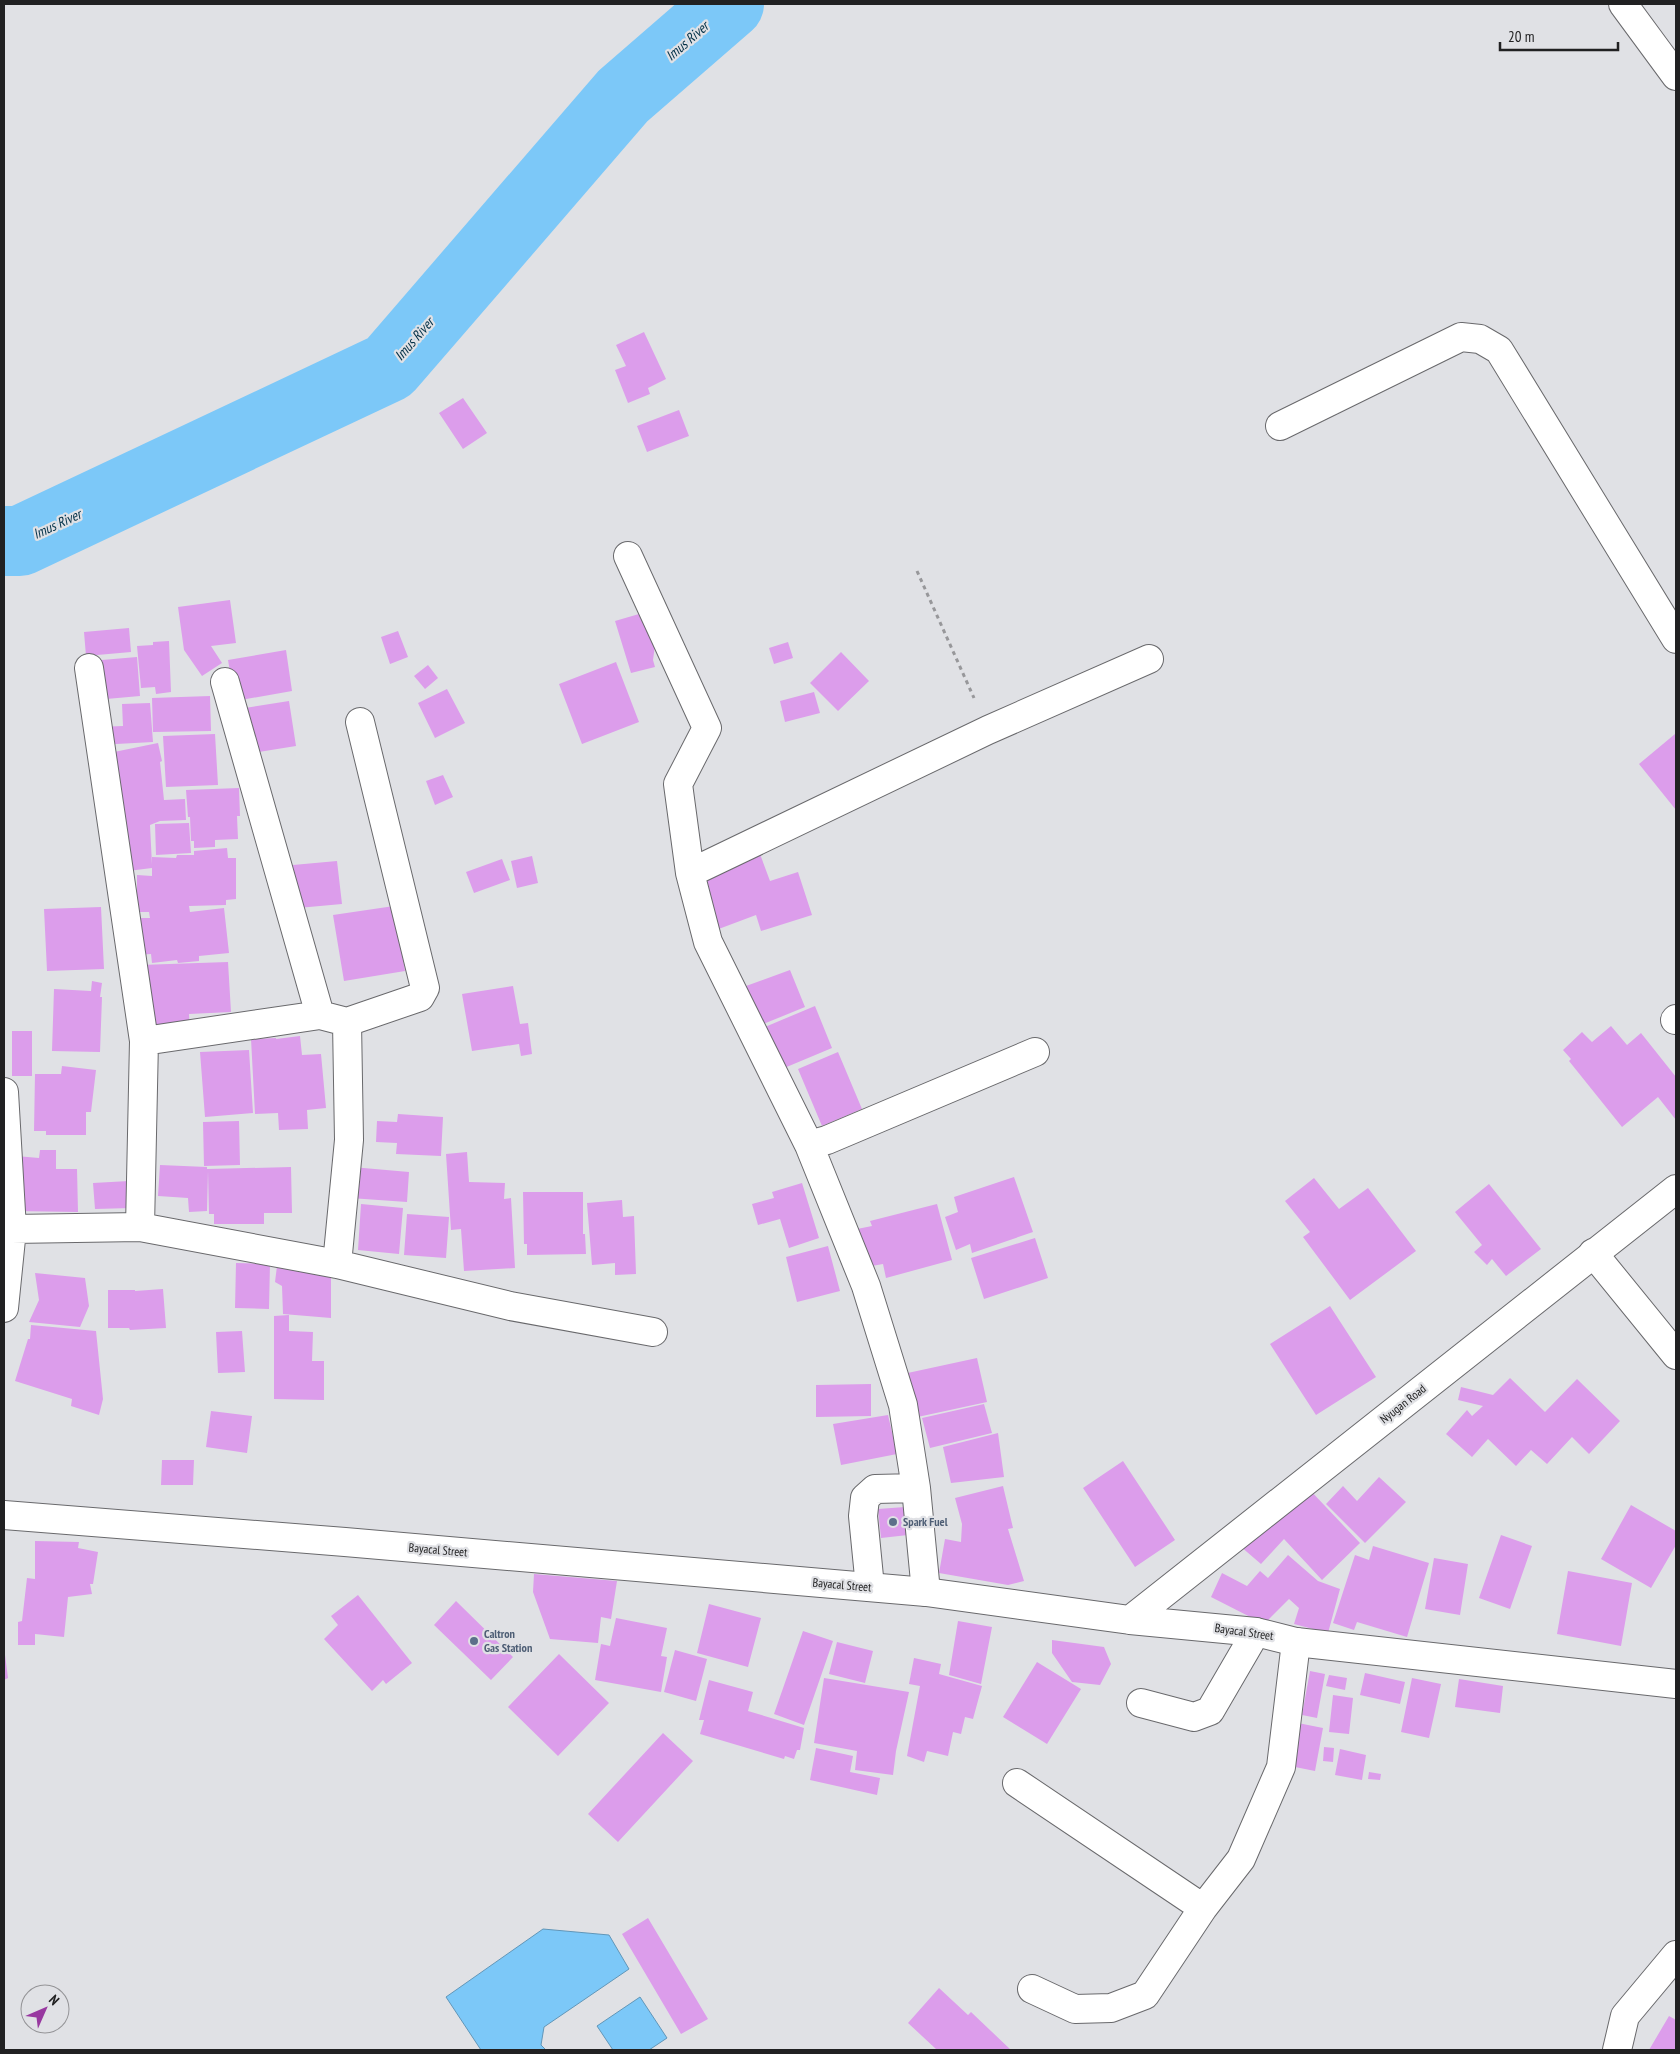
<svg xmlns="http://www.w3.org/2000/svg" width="1680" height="2054" font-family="'PT Sans Narrow',sans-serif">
<rect width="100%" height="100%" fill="#e0e1e5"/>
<!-- water -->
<path fill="#7cc8f8" stroke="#6196b8" d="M543,1929L609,1935L629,1969L544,2027L541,2045L546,2050H481L446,1997Z
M640,1997L667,2038L649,2050H613L597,2026Z"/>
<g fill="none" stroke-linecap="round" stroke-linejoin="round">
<!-- river -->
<path stroke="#7cc8f8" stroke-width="70" d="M4,541H20L389,367L623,96L729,4"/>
</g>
<!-- building -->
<path fill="#dc9deb" d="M644,332L666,379L648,388L650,394L628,403L615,370L626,366L616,345Z
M463,398L487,433L463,449L439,413Z
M679,410L689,436L647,452L637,426Z
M230,600L236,643L211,646L222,663L202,676L184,650L178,607Z
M639,614L641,620L646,618L656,638L653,660L655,667L631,673L615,621Z
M129,628L131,652L86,656L84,632Z
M398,631L408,657L390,664L381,637Z
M169,641L171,692L156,694L155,687L141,688L137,646L153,645V642Z
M788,642L793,658L774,664L769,648Z
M286,650L292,691L235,701L228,660Z
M841,652L869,681L838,711L810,683Z
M137,657L140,696L95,700L90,661Z
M616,662L639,722L582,744L559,684Z
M428,665L438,678L425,689L414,676Z
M447,689L465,723L435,738L418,703Z
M814,692L820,713L785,722L780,701Z
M210,696L211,731L153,732L152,698Z
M289,701L296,746L252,753L245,708Z
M150,703L153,742L98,745L97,727L123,726L122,704Z
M215,734L218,785L166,787L163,736Z
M1675,734L1676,735V810L1639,764Z
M158,743L162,761L160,762L164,800L185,799L186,820L160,821L150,825L152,865V857L176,858L177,855H194V851L227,848L228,858H236V899L226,900V905L189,906L190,912L224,908L229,953L199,956V961L178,963L177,960L152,963L151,954L137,955L135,918H150L149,912H137V875L152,876V868L128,871L114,752Z
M443,775L453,797L435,805L426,781Z
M239,788L240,816H237L238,839L215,840V847L194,848V841H191L190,817H188L186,790Z
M189,823L191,853L156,855L155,824Z
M760,854L770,881L798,872L812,915L761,931L756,915L716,930L696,879Z
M532,856L538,883L517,888L511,861Z
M502,859L510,880L474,893L466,872Z
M337,861L342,904L298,908L293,865Z
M394,906L405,971L344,981L333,915Z
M101,907L104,969L47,971L44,909Z
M228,962L231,1012L189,1014L190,1033L144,1034L140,965Z
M790,970L805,1007L761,1025L746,986Z
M92,981L102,983L100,997H102L100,1052L52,1051L54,989L91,991Z
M513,986L520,1024L528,1023L532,1054L521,1056L519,1044L472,1051L462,994Z
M815,1006L832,1048L777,1071L760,1029Z
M1611,1026L1627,1045L1641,1033L1676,1077V1120L1658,1097L1622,1127L1569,1061L1571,1059L1563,1050L1582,1032L1592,1042Z
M12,1031H32V1076H12Z
M300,1036L302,1055L321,1054L326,1108L307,1110L308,1129L279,1130L278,1113L255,1114L251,1039L276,1038V1039Z
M249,1050L253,1113L205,1117L200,1052Z
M838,1052L862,1109L822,1126L798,1069Z
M62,1066L96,1070L91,1112H86V1135H46V1131H34L35,1074H61Z
M398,1114L443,1117L441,1156L396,1154L397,1143L376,1142L377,1121L397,1122Z
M239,1121L240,1165L204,1166L203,1122Z
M40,1150H56V1169H77L78,1212L13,1211L16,1156L39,1158Z
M467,1152L469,1182L505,1183L504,1199L511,1198L515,1268L464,1271L461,1229L451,1230L446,1154Z
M160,1165L207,1167V1169L291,1167L292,1213H264V1224H214V1214H209L208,1171L207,1211L189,1212L188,1198L158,1196Z
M352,1167L409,1172L407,1202L350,1198Z
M1014,1177L1033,1232L972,1253L970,1244L956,1250L945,1217L958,1212L954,1197Z
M1314,1178L1339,1209L1368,1188L1416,1251L1350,1300L1303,1237L1310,1232L1285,1201Z
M129,1181L131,1208L95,1209L93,1183Z
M802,1183L819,1238L789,1248L780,1219L758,1225L752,1204L774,1198L772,1192Z
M1489,1184L1541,1249L1506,1276L1492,1259L1487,1265L1474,1252L1482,1245L1455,1212Z
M523,1192H583V1234H585L586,1254L527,1255V1244H524Z
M622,1200L623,1217L634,1216L636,1274L615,1275V1263L592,1265L587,1203Z
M361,1204L403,1208L399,1254L358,1250Z
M937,1204L952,1260L886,1278L883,1264L866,1267L857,1229L872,1226L870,1221Z
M407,1214L449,1217L446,1258L404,1255Z
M1035,1238L1048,1278L984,1299L971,1258Z
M828,1246L840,1291L797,1302L786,1257Z
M236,1263L270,1264L269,1309L235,1308Z
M277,1266L331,1276V1318L283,1314L282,1286L275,1282Z
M35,1273L85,1278L89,1306L80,1327L29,1322L39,1300Z
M163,1289L166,1328L130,1330L129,1328H108V1290H135V1291Z
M1330,1306L1376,1377L1316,1415L1270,1344Z
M289,1315V1331L313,1332L312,1361H324V1400L274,1399V1316Z
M31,1325L96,1331L103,1399L99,1415L71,1406L72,1399L15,1381L28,1339H30Z
M242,1331L245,1372L218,1373L216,1332Z
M977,1358L987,1402L913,1418L903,1374Z
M1510,1378L1545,1412L1577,1379L1620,1421L1589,1454L1572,1437L1547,1464L1531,1450L1516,1466L1488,1439L1472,1457L1446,1434L1467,1410L1472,1416L1483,1406L1458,1400L1461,1387L1493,1395Z
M871,1384V1416L816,1417V1385Z
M984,1404L992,1433L930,1448L922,1418Z
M211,1411L252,1416L247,1453L206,1447Z
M888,1415L897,1454L841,1465L833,1424Z
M998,1433L1004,1477L951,1483L943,1447Z
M162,1460H194L193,1485H161Z
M1123,1461L1175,1540L1135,1567L1083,1488Z
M1379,1477L1406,1502L1365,1543L1326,1504L1343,1486L1357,1501Z
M1003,1486L1013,1528L1008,1529L1024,1581L1008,1585L939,1573L945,1539L961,1542L962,1524L955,1498Z
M1308,1488L1360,1543L1322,1580L1284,1539L1261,1564L1240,1546Z
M1631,1505L1676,1531V1545L1651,1588L1601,1559Z
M905,1507L908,1535L881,1538L878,1509Z
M1501,1535L1532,1546L1510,1609L1479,1598Z
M35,1541L79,1542L78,1548L98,1552L93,1584H90L92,1594L68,1597L64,1637L35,1634V1645H18V1622L22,1621L27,1578L35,1579Z
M1373,1546L1429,1563L1407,1637L1357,1622L1354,1630L1333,1623L1355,1555L1369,1560Z
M1288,1555L1318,1581L1340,1589L1328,1633L1294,1624L1299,1608L1289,1599L1269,1619L1266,1625L1211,1597L1222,1573L1247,1586L1260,1571L1268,1578Z
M1434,1558L1468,1564L1460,1615L1425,1609Z
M1568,1571L1632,1583L1621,1646L1557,1634Z
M534,1574L617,1581L611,1619L601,1617L598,1643L550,1639L533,1592Z
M358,1595L412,1663L386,1684L383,1680L372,1691L324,1639L338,1625L331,1616Z
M456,1601L513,1657L491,1680L434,1625Z
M709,1604L761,1618L748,1667L697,1653Z
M616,1618L667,1628L661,1656L667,1657L661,1692L595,1680L601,1644L610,1646Z
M958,1621L992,1627L981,1684L949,1675Z
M803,1631L833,1641L804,1725L774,1714Z
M1052,1640L1104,1647L1111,1664L1100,1685L1072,1682L1052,1653Z
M837,1642L873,1651L865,1683L829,1674Z
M4,1647L8,1678L4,1680Z
M675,1650L707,1659L696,1701L664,1692Z
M559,1654L609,1703L558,1756L508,1707Z
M914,1658L941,1664L939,1674L982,1686L973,1719L965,1717L961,1734L953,1732L948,1756L927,1751L924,1762L907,1756L920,1686L909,1684Z
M1037,1662L1081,1689L1047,1744L1003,1717Z
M1310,1671L1325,1674L1317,1718L1302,1715Z
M1365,1673L1405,1682L1400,1704L1360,1695Z
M1329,1675L1347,1678L1345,1690L1326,1686Z
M824,1678L909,1692L896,1751L893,1775L855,1770L857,1751L814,1743Z
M1412,1678L1441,1684L1429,1738L1401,1732Z
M1459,1679L1503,1686L1500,1713L1455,1707Z
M709,1680L753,1692L748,1711L804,1728L800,1750H797L794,1759L785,1756L784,1759L700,1734L704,1720H699Z
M1333,1695L1353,1698L1349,1734L1329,1732Z
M1293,1722L1323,1728L1315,1771L1285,1765Z
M663,1733L693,1761L618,1842L588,1814Z
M1324,1747L1334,1748L1333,1762L1323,1761Z
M816,1748L853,1756L850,1772L880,1778L877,1795L810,1780Z
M1340,1749L1366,1755L1362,1780L1335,1775Z
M1369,1772L1381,1774L1380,1780L1368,1779Z
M648,1918L708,2019L681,2034L622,1934Z
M939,1988L968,2015L971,2012L1011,2050H935L936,2049L908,2023Z
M1669,2016L1676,2020V2050H1649Z"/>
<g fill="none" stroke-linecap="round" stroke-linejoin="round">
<defs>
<path id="minor" d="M1623,4L1676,76
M1280,426L1461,337L1480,339L1499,350L1676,639
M628,556L707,728L678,784L690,873L708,942L809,1145L866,1286L903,1405L916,1488L926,1592
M89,668L144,1041L140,1227
M225,682L320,1015
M690,873L988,730L1149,659
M1675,1020L1676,1019
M144,1041L320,1015L347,1022L420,997L425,988L360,722
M4,1092L12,1229L4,1308
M809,1145L827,1140L1035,1052
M12,1229L140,1227L337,1264L510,1306L653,1332
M1593,1253L1676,1355
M337,1264L349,1140L347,1022
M870,1587L863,1516L865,1498L875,1489L916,1488
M1141,1703L1194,1717L1210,1711L1256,1632
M1017,1783L1203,1908
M1032,1989L1075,2009L1111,2008L1145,1995L1203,1908L1241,1859L1281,1767L1296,1642
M1617,2050L1625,2016L1676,1955"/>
<path id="major" d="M4,1515L345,1542L926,1592L1130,1620L1256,1632L1296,1642L1676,1684
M1130,1620L1676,1189"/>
</defs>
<!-- minor casing -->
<use href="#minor" stroke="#69696c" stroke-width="30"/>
<!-- major casing -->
<use href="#major" stroke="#69696c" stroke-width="30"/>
<!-- path -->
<path stroke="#97979a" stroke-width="3" stroke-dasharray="4 4" stroke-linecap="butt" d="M917,571L974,698"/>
<!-- minor -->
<use href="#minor" stroke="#fff" stroke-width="28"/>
<!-- major -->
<use href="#major" stroke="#fff" stroke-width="28"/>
</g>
<!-- markers -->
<g fill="#5c6f8a" stroke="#e0e1e5" stroke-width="2">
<circle cx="893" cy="1522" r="5"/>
<circle cx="474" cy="1641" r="5"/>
</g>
<g text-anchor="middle" stroke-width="4.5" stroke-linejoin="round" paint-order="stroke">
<!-- street labels -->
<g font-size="12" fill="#212122" stroke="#e0e1e5">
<text transform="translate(1403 1404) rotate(-38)" y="4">Nyugan Road</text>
<text transform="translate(438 1550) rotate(5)" y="4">Bayacal Street</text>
<text transform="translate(842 1585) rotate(5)" y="4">Bayacal Street</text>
<text transform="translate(1244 1632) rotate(8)" y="4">Bayacal Street</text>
</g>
<!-- service labels -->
<g font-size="12" font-weight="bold" fill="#4e5e75" stroke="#e0e1e5" text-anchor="start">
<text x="903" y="1526">Spark Fuel</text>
<text x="484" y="1638">Caltron<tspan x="484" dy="14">Gas Station</tspan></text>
</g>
<!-- water labels -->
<g font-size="14" font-style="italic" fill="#012f46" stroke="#e0e1e5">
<text transform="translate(687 41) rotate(-41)" y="5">Imus River</text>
<text transform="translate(414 339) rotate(-49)" y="5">Imus River</text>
<text transform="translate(57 524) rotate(-25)" y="5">Imus River</text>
</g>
</g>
<!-- border -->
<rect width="1680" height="2054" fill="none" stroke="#212122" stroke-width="10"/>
<!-- north arrow -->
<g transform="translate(45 2009) rotate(45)"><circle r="24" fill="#e0e1e5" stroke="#949497"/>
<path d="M0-4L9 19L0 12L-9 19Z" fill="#9838a0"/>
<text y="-8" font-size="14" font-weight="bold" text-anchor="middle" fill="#212122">N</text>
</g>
<!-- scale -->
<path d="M1500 42v8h118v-8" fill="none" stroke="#212122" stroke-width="2.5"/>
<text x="1508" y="42" font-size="15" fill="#212122" stroke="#e0e1e5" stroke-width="4" paint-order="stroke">20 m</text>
</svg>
